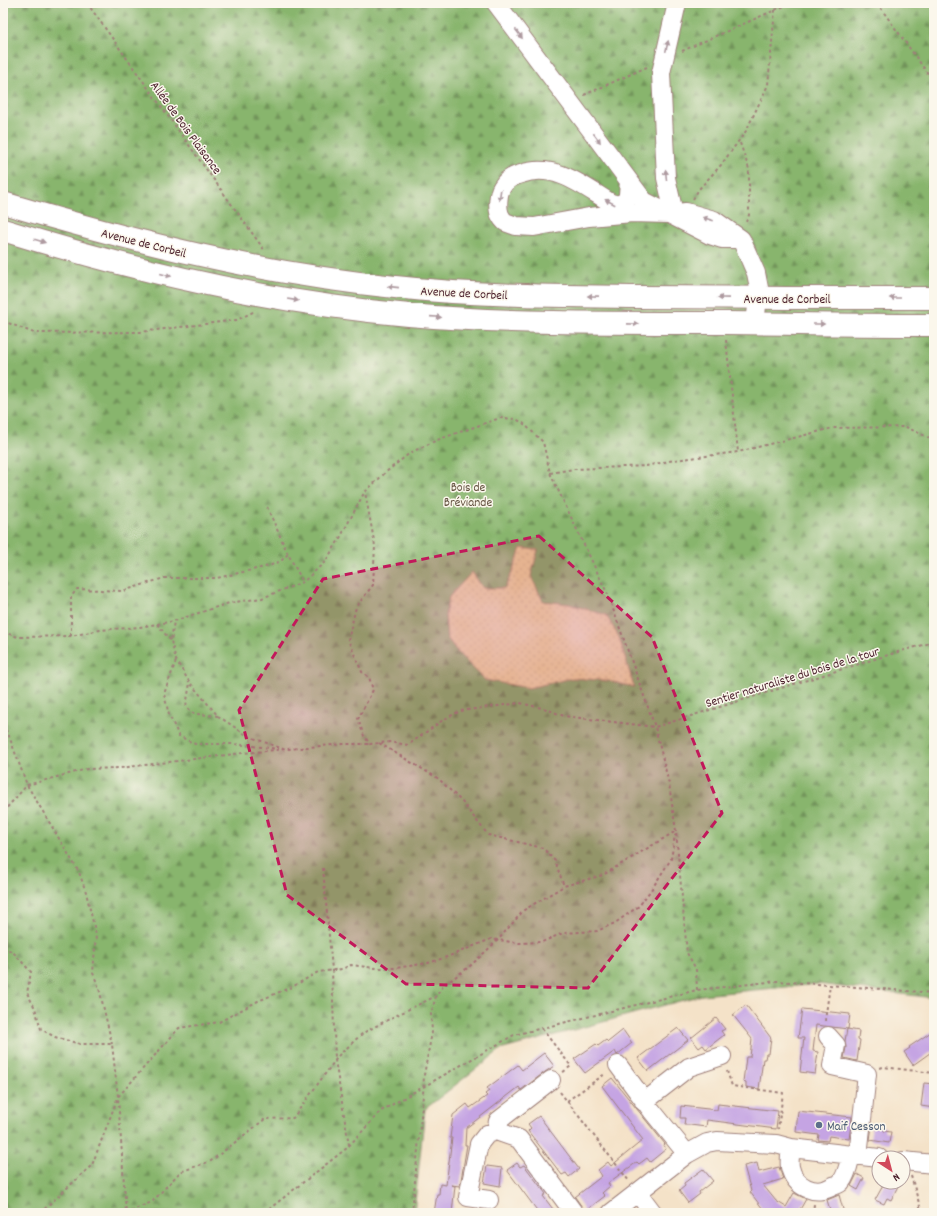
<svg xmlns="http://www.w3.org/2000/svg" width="937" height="1216" font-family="Dekko,sans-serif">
<defs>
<pattern id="forest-firs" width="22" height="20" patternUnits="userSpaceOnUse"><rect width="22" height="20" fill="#88b56d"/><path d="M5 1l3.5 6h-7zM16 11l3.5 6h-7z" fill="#71935a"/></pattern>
<pattern id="sand-dots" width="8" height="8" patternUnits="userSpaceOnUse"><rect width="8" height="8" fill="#eeda9e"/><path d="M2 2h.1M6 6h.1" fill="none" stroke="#cebb88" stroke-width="1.8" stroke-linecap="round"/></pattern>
</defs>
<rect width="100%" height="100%" fill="#fbf7ec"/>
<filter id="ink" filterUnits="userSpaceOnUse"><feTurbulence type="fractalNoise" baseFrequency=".025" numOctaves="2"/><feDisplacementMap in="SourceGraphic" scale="8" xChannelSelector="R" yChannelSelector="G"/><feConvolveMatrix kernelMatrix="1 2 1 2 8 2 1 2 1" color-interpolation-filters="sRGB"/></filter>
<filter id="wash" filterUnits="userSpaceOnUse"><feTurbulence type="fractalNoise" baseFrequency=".012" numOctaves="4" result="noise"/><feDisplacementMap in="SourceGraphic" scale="16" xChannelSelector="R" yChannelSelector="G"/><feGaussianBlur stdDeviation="0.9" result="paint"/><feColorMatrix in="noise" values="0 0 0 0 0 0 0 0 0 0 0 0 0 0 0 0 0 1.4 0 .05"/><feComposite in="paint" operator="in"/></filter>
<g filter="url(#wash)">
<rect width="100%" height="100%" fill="#f4e2c8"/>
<!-- forest -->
<path fill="url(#forest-firs)" stroke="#696a4c" d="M3,3H934V998L818,984L702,995L500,1050L425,1109L414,1213H3Z"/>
<!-- sand -->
<path fill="url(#sand-dots)" stroke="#9c7c64" d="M521,548L538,550L531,576L543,601L569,604L606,615L619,637L634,687L609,681L573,678L528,688L485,680L459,654L447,638L445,615L449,597L472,572L483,588H505L515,565Z"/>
<g id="blocks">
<!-- building -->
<path fill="#c5a4e3" d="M746,1005L771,1038L769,1054H766L765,1059H763L759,1089L746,1087V1083L743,1082L746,1057H750L752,1039L733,1015Z
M802,1009L850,1014L848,1029L816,1025L813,1051L818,1052L815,1074L800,1072L804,1038H798Z
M716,1018L725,1029L721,1031L724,1035L706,1049L703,1045L699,1048L691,1038Z
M678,1028L688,1040L648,1071L638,1058Z
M847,1029L859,1031L858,1039L860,1040L857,1061L844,1058L846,1047L845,1041Z
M623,1030L632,1043L617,1055L615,1051L585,1073L574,1059L596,1044L598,1046L606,1040L608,1042Z
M934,1030V1050L913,1065L904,1052L910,1048L909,1047Z
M544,1053L554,1066L545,1072L521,1090L519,1087L466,1128L465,1145H467L460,1186L451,1185L455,1186L452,1213H434L437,1194H439L440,1184L446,1185L452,1138H450L453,1115L467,1104L470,1108L487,1096L485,1094L489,1091L487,1088L518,1065L522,1070Z
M612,1078L665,1144L664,1145L666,1149L650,1162L647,1158L639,1164L637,1162L608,1183L610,1186L602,1193L605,1196L584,1212L582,1207L575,1197L602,1176L598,1170L608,1162L611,1166L643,1140L602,1086Z
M924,1083L934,1084V1108L921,1106Z
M718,1104L778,1111L776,1129L707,1120L706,1127L690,1125H684L685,1118H680L681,1106L717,1110Z
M798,1111L852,1117L849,1139L829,1136L828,1141L818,1140L819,1135L796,1132Z
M539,1116L579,1169L569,1177L566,1173L562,1175L528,1131L531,1128L528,1124Z
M872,1125L885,1127L884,1131L891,1132L889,1143L870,1140Z
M517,1163L520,1167L524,1165L546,1194L543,1196L556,1213H539L507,1170Z
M757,1163L759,1172L779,1167L783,1179L763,1185L776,1201L786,1207L794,1193L806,1199L798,1213H766L750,1192L751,1191L744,1166Z
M487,1166L502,1168L500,1186L484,1183Z
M703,1169L713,1181L699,1192L700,1194L688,1203L679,1191L685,1186L684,1183Z
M857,1174L864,1178L858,1190L851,1186Z
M885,1182H890L898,1186L891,1200L887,1198L884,1204L875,1200Z
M839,1195L844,1213H831L827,1200Z"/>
</g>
</g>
<g filter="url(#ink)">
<use href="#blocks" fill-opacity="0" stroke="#9f807a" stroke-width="1"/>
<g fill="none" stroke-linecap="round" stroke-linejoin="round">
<defs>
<path id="minor" d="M496,3L644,201L710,235L722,239H741
M629,181L628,195L626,201L618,205L611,203C583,186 555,162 521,174C513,176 506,180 502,187C498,193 497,208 500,215C501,217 503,220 505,222L516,226L534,227L589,217L632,213L669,214L686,212L714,220L741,239L756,273L759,288L755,324
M674,213L666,178L661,73L677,3
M828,1036L836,1045L832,1066L867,1074L858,1156
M618,1065L652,1111L687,1154
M644,1102L689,1067L722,1056
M496,1131L498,1121L551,1080
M791,1148C790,1154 789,1161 790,1167C794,1187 816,1197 833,1186C836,1185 840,1184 841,1182C847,1175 849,1163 851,1155
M903,1161L934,1164
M638,1193L653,1213
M489,1200L468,1197L479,1144L487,1134L496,1131L519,1139L574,1213
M611,1213L687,1154L707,1143L717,1141L776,1144L791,1148L879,1158"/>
<path id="major" d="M3,203C132,241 261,274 395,287C477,296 559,296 641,297C739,298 836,298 934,298
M3,230C135,271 271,303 409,315C515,324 620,323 726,323C795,324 865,325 934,325"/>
</defs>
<!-- minor casing -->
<use href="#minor" stroke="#9f807a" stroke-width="20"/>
<!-- major casing -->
<use href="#major" stroke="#9f807a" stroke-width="24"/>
<!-- path -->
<path stroke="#9f807a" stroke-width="2" stroke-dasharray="3 3" stroke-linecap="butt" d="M87,3L265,251
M877,3L934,82
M682,51L791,3
M584,95L647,67
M740,143L749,169V215L745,224
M693,199L699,189L721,165L746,131L768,85L775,10
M3,321L34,333L140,332L237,320L255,311
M726,340L738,452
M550,473L574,469L646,466L674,460L738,452L833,428L906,427L934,440
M267,507L288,554L303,582
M157,624L171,641
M3,632L18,637L71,636L100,630L140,627L174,621
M71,636V597L77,589L123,591L164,578H217L269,566L281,561L288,554
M176,661L164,694L169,715L179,736L195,744H234L279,749
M191,684L218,716L248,736L283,749
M218,716L197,714L190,712L186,706L190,683L176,660L171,641L174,621L229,603L262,598L303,582L325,562L339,540L364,493
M3,724L9,736L27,785L79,872L86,892L96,935L93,973L99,988L112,1044
M379,743L439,779L462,802L488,835L543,848L555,861L564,886
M3,812L27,785L87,769L120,768L243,753L343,744H370
M323,868L332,970L335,1060L349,1145
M3,947L13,952L31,972L27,993L35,1008L41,1029L55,1037L80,1044H112L118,1097L126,1213
M697,990L696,969L687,953L676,831L669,784L655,727L608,595L550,473L543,442L523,423L516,419L500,418L437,440L410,453L386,472L365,492L375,546L373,585L356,607L348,640L362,672L369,677L373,690L358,719L364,736L370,744L389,742L408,745L443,720L460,711L520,703L546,709L564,716L655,727L901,651L934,642
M825,1021L830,985
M542,1029L571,1066L562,1073
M880,1068L883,1067L934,1073
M727,1071L732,1086L783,1093L778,1129
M560,1092L629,1181
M567,1101L605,1074
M911,1176L922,1213
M40,1213L92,1165L118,1097L179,1028L219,1022L258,1001L294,986L318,972L342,969L351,965L375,968H396L428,963L447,957L491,939L519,943L542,942L563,933L597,931L615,923L639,906L653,887L671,859L675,835
M125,1213L152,1202L180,1172L211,1161L265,1119L293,1118L339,1055L363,1033L393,1017L436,996
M264,1213L347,1148L381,1111L514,1035L697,990L777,981L934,993
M412,1213L423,1095L424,1075L432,1032L431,1014L436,996L444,985L469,967L498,940L524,910L564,886L603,875L676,831
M813,1213L814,1204"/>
<!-- minor -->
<use href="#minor" stroke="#fff" stroke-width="18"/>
<!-- major -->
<use href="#major" stroke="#fff" stroke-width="22"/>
</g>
<!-- one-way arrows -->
<defs><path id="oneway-solid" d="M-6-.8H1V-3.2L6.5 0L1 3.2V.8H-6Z"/></defs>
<g fill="#ae9aa0">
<use href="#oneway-solid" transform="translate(519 34) rotate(53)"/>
<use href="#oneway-solid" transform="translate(667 46) rotate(-77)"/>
<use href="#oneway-solid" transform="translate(597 138) rotate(53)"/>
<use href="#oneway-solid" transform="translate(666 175) rotate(-95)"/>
<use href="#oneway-solid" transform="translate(500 195) rotate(98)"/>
<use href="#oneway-solid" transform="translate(610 202) rotate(-152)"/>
<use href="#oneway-solid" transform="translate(708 219) rotate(-163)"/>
<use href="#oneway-solid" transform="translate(40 241) rotate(17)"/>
<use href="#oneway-solid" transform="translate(166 275) rotate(14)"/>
<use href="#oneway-solid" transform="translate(393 287) rotate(-174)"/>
<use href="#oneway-solid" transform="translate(593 296) rotate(-179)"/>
<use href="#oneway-solid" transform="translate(723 298) rotate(-179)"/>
<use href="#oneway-solid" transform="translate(895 298) rotate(-180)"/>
<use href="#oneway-solid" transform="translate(293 300) rotate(9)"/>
<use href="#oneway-solid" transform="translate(436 317) rotate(4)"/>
<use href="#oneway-solid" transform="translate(633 324) rotate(1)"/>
<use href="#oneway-solid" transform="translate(819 324)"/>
</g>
</g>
<!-- marked area -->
<path fill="#c2185b" fill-opacity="0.2" stroke="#c2185b" stroke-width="3" stroke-dasharray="8 5" stroke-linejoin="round" d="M539,536L652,637L722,813L588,988L406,984L287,895L239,710L323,579Z"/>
<!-- markers -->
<circle fill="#5c6f8a" stroke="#fbf7ec" stroke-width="1.5" cx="819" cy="1125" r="4"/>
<g text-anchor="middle" stroke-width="3" stroke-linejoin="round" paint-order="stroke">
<!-- street labels -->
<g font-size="13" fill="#4a1f2b" stroke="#fbf7ec">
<text transform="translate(187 127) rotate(54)" y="5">Allée de Bois Plaisance</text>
<text transform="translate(144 242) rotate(14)" y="5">Avenue de Corbeil</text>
<text transform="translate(464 292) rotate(3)" y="5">Avenue de Corbeil</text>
<text x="787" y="303">Avenue de Corbeil</text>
<text transform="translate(792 676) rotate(-17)" y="5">Sentier naturaliste du bois de la tour</text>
</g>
<!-- park labels -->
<g font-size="13" fill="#675544" stroke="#fbf7ec">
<text x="468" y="491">Bois de<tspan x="468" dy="15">Bréviande</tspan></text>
</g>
<!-- service labels -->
<g font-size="13" fill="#4e5e75" stroke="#fbf7ec" text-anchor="start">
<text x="827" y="1130">Maif Cesson</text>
</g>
</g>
<!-- margin -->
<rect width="937" height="1216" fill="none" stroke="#fbf7ec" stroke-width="16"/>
<!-- north arrow -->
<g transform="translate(891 1170) rotate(144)"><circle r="19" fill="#fbf7ec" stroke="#b4a19f"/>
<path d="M0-3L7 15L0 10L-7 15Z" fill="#d1495b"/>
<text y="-6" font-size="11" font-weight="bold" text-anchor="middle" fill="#4a1f2b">N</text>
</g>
</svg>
